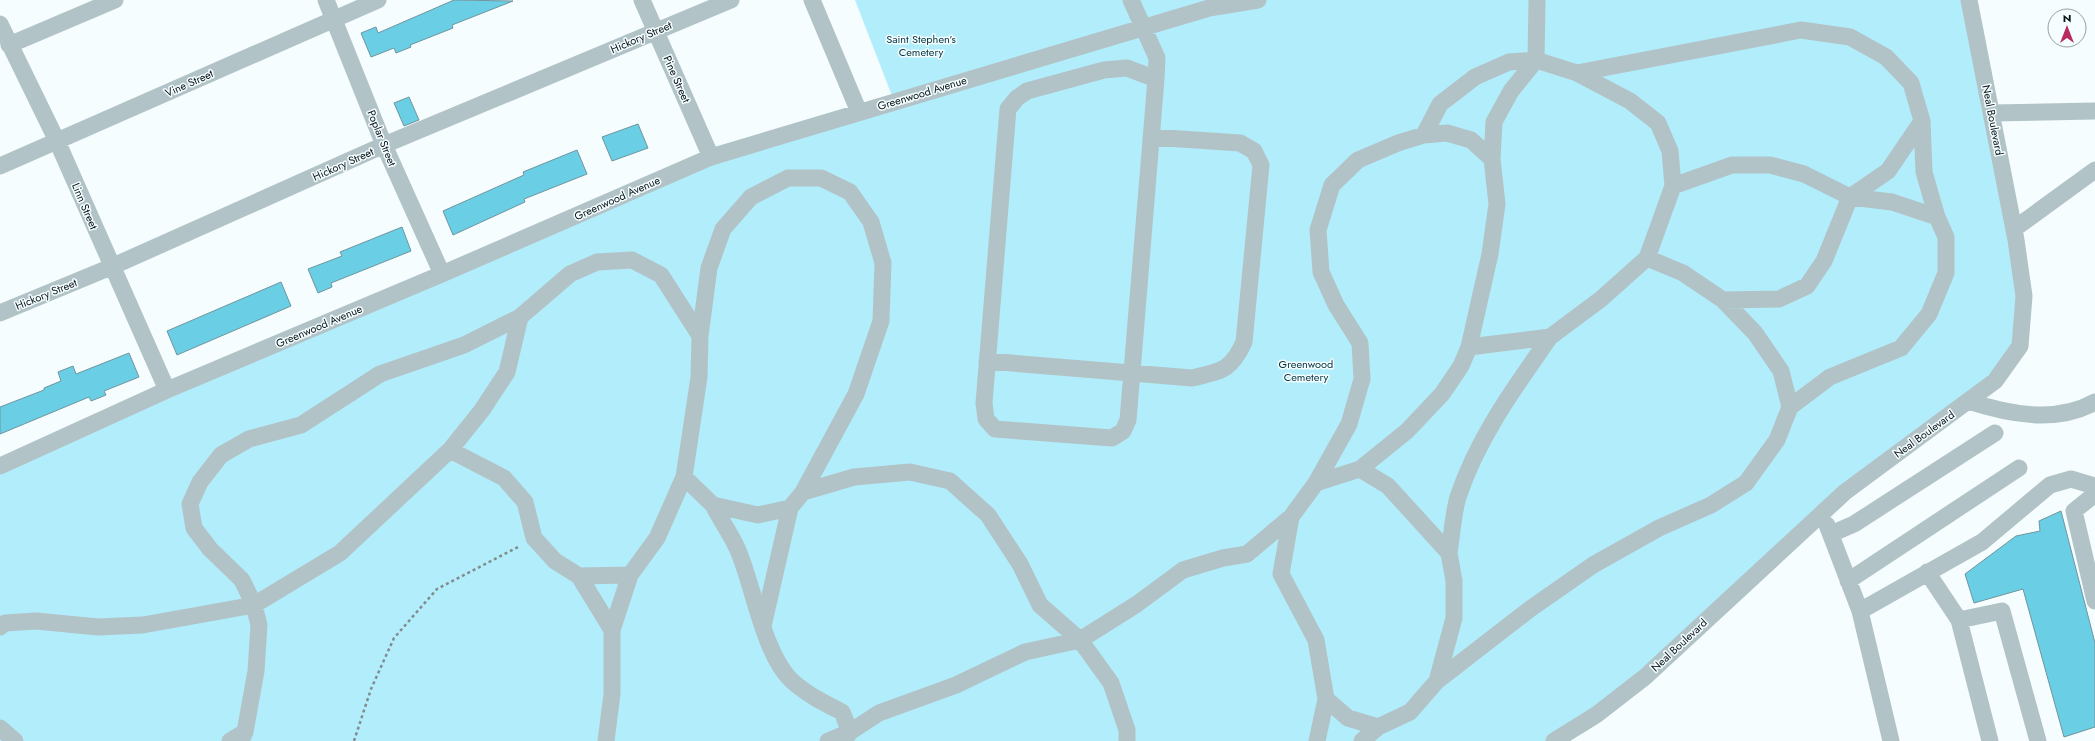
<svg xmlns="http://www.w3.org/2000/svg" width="2095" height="741" font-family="Jost,sans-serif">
<rect width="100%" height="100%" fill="#f5fdff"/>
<!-- green -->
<path fill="#b2edfb" d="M855,0H1969L2016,240L2020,346L1995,381L1845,492L1645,677L1554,741H0V466L711,157L894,101Z"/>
<!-- building -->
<path fill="#6acee4" stroke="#6f959e" d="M454,0L513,1L452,25L453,28L410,45L411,47L396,53L394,48L371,57L361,33L376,27L378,33Z
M409,97L419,120L404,126L394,103Z
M638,124L648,148L612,161L602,137Z
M577,150L587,174L524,199L525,202L453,235L443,211L524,175L523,172Z
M402,227L411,251L331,283L332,287L318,293L308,269L342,256L340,252Z
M281,282L291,306L177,355L167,331Z
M129,353L139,377L104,391L106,395L91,401L89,397L0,434V407L44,390V388L61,381L58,372L73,366L76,374Z
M2061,511L2095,643V727L2064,737L2023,589L1974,603L1965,574L2016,536L2040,531L2039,521Z"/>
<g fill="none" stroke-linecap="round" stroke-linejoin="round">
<!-- path -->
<path stroke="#818c8f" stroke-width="2.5" stroke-dasharray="3 3" stroke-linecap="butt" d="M354,741L371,689L394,638L437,589L520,546"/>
<!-- minor -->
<path stroke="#b2c3c8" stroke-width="17" d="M326,0L384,145L442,274
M642,0L711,157
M812,0L859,112
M1131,0L1157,58L1156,79L1128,420L1123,431L1112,438L995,429L986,419L984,403L1008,109L1017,98L1027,91L1104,70L1127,68L1156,79
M0,24L57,141L167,390
M9,45L115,0
M1577,73L1801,30L1850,37L1886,57L1911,83L1922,121
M1992,113L2095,111
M0,166L378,0
M1673,186L1732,165H1770L1804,174L1850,197L1892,202L1937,217L1946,237V273L1929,314L1901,348L1830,377L1790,407
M2014,229L2095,170
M1723,300L1779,299L1807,286L1824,261L1850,197L1888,171L1922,121L1924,172L1937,217
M0,313L111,267L384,145L731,0
M1469,347L1550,337L1601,299L1647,258L1673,186L1670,151L1658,123L1630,101L1577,73L1536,60L1509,62L1475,77L1440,104L1424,135L1447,133L1471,140L1492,159
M987,361L1192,378C1221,371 1231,371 1244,342L1261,165L1254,151L1240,143L1151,137
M1968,401C2008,414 2056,424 2095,402
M450,450L504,478L525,502L534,538L555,561L579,576
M0,466L167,390L442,274L711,157L1209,8L1258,0
M1360,469L1388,486L1449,553L1454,581V618L1437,681L1410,712L1378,727
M684,477L699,377L700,336L709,268L723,229L751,197L788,178H821L850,192L871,222L883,263L881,321L856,394L803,492L790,508
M1316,483L1349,424L1362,379L1360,343L1336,305L1321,272L1318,230L1332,185L1358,160L1398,143L1424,135
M803,492L854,477L910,472L950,481L988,515L1020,564L1040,605L1080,640L1111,683L1127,730V741
M2095,494L2074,511L2095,601
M1291,517L1281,574L1316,640L1326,699
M1827,525L1860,611
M1831,534L1854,524L1995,433
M1449,553C1452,535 1453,514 1458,497C1478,437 1515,387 1550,337
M1927,572L1959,620L1990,741
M630,575L612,630L579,576L630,575L657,538L684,477L713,505
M1848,581L2019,468
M1959,620L2002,611L2038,741
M763,626L790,508L758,515L713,505C720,519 730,533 737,548C753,583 763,653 791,680C806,694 824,703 842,712L850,732L828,741
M0,627L5,623L36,621L98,627L143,625L254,605L340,553L450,450L482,410L507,372L520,317
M1437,681L1530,609L1593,565L1659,528L1711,505L1746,483L1777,440L1790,407L1781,371L1755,333L1723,300L1683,273L1647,258
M0,728L15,741
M245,732L256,671L259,625L254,605L242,580L210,549L194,528L190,504L200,482L221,455L249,439L301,425L380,374L464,345L520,317L570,274L597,262L632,260L661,275L700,336
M230,741L245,732L241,741
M606,741L612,694V630
M844,741L850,732L879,713L956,685L1025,652L1080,640L1137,604L1183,570L1223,558L1247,554L1291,517L1316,483L1360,469L1407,431L1442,394L1461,366L1469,347L1490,254L1497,204L1492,159L1494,122L1511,91L1536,60L1537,0
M1317,741L1326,699L1348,718L1378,727L1362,741
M1554,741L1596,715L1645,677L1845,492L1995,381L2020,346L2024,296L2016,240L1969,0
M1891,741L1860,611L1982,542L2050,485L2071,479L2095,486"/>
</g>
<g text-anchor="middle" stroke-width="3" stroke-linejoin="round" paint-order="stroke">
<!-- street labels -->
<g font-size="11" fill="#051317" stroke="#f5fdff">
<text transform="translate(641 37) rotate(-23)" y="4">Hickory Street</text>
<text transform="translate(677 79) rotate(66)" y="4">Pine Street</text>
<text transform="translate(189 83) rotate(-24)" y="4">Vine Street</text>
<text transform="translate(922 93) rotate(-17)" y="4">Greenwood Avenue</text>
<text transform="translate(1993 120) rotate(79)" y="4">Neal Boulevard</text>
<text transform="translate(382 138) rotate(68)" y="4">Poplar Street</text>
<text transform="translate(343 164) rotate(-24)" y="4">Hickory Street</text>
<text transform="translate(617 198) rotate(-24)" y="4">Greenwood Avenue</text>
<text transform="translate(85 206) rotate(67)" y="4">Linn Street</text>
<text transform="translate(46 294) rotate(-22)" y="4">Hickory Street</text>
<text transform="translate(319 326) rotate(-23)" y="4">Greenwood Avenue</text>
<text transform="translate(1924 434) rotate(-36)" y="4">Neal Boulevard</text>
<text transform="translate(1679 645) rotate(-43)" y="4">Neal Boulevard</text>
</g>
<!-- park labels -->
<g font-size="11" fill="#03343e" stroke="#f5fdff">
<text x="921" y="43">Saint Stephen’s<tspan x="921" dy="13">Cemetery</tspan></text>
<text x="1306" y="368">Greenwood<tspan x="1306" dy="13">Cemetery</tspan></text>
</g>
</g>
<!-- north arrow -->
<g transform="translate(2067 28)"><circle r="19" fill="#f5fdff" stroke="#959fa2"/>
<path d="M0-3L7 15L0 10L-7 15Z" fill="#b82b5e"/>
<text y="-6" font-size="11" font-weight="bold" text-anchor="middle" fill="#051317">N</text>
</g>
</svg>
